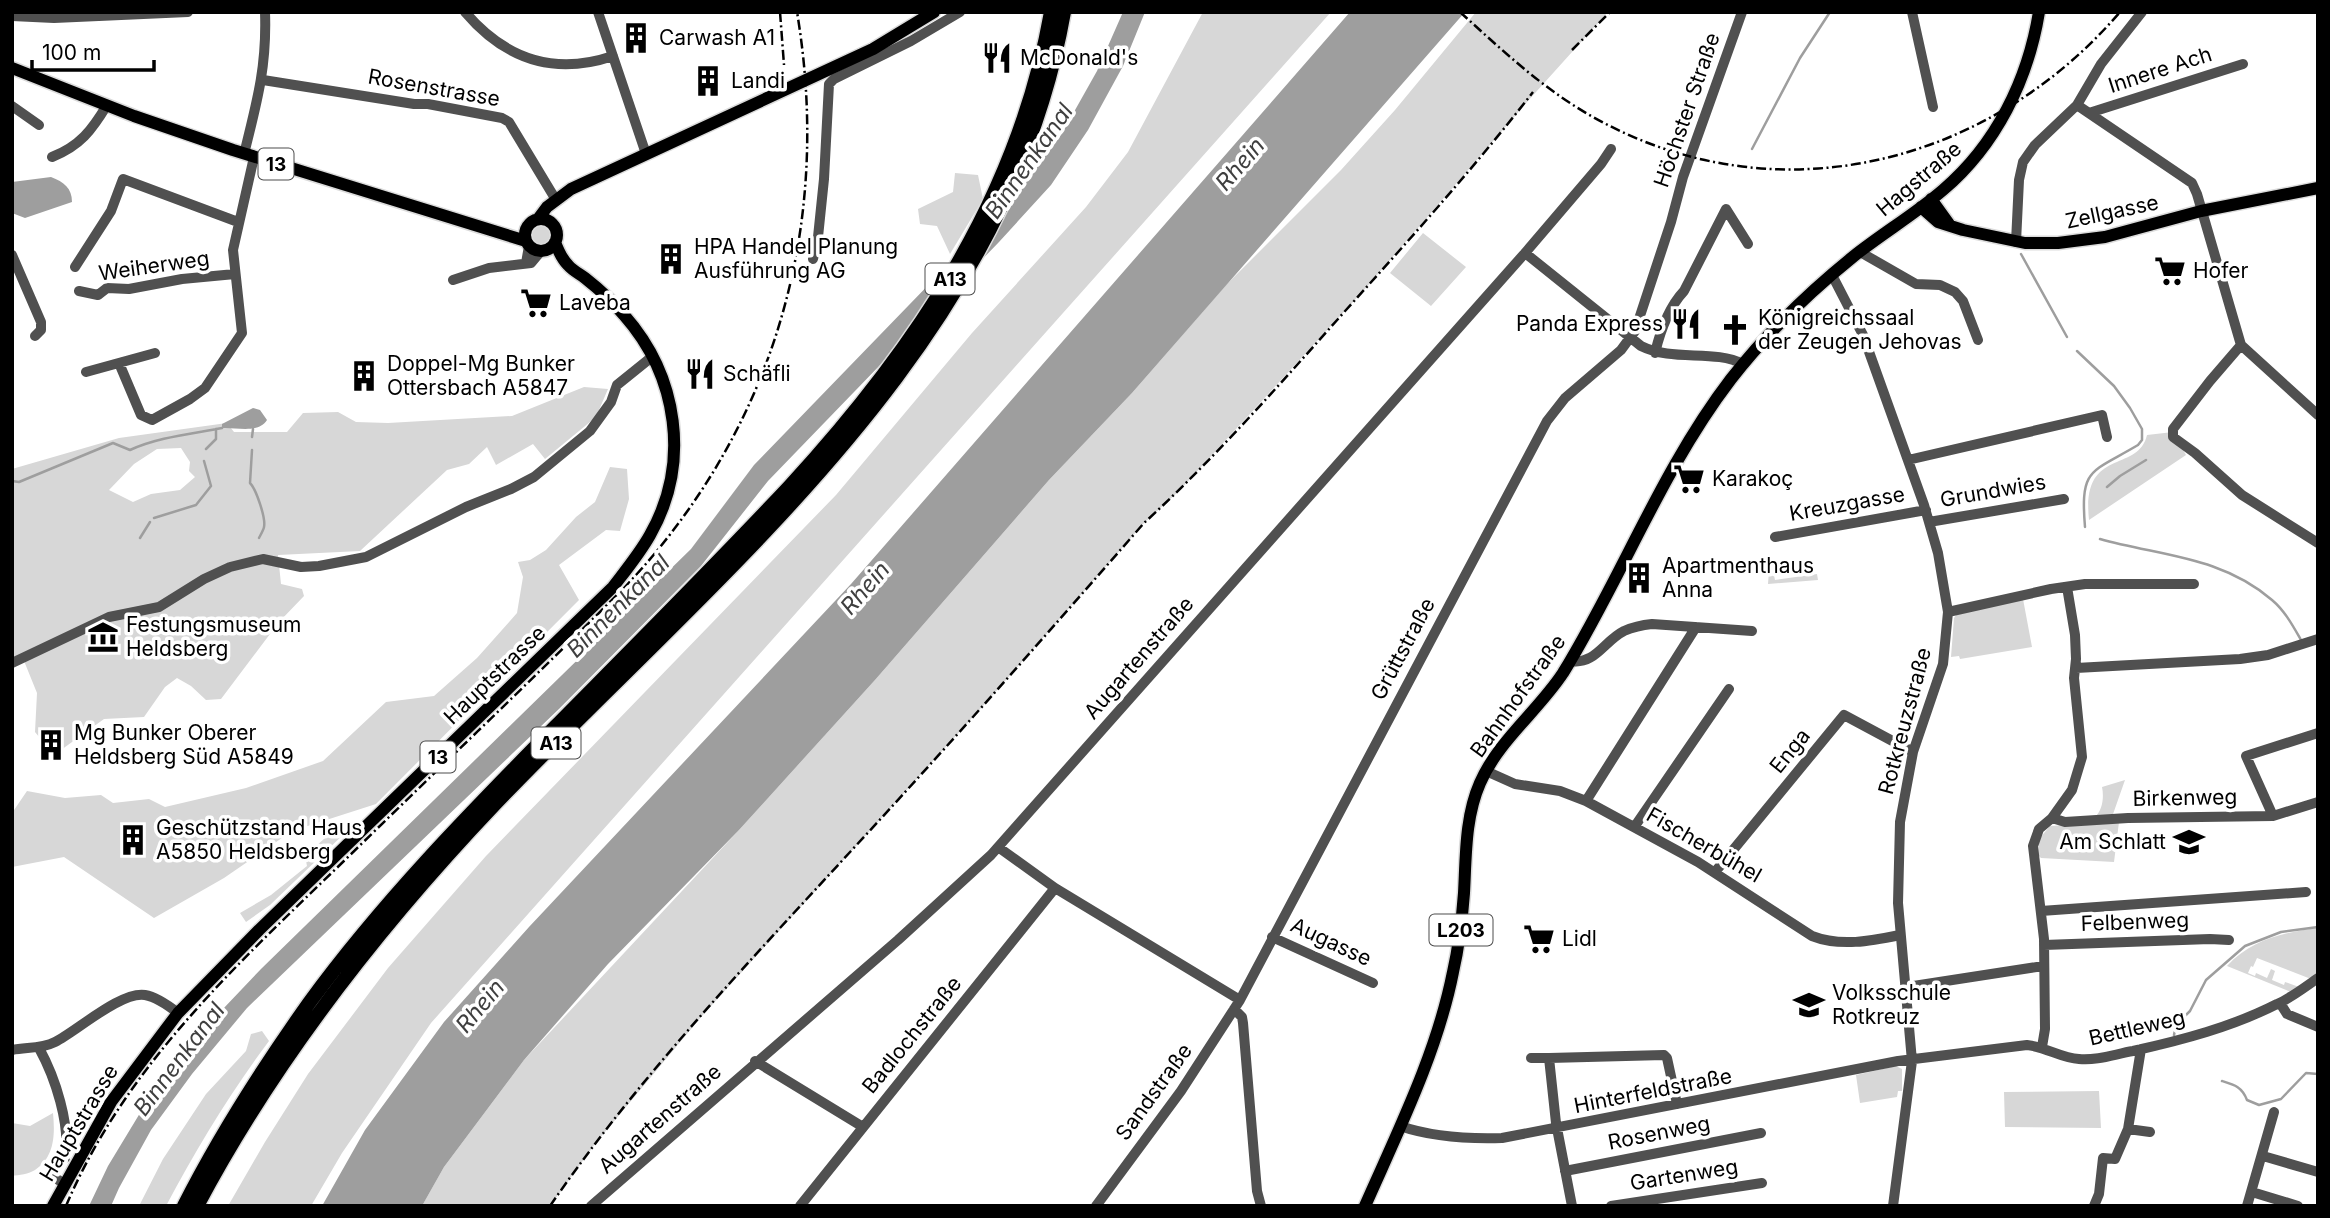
<svg xmlns="http://www.w3.org/2000/svg" width="2330" height="1218" font-family="Inter,sans-serif">
<rect width="100%" height="100%" fill="#fff"/>
<!-- green -->
<path fill="#d7d7d7" fill-rule="evenodd" d="M1203,12H1331L431,1023L342,1153L311,1206H228L265,1142L308,1074L388,968L486,856L836,495L972,333L1086,207L1128,152Z
M1476,12H1608L1527,102L1364,290L1178,492L1144,523L991,697L702,1016L595,1144L550,1206H422L444,1167L524,1060L739,830L875,680L1049,480L1132,393L1227,284L1341,170L1395,110Z
M955,173L978,175L983,199L950,254L937,226L920,224L918,209L953,192Z
M532 235a9 9 0 1 1 18 0a9 9 0 1 1-18 0Z
M1423,233L1466,267L1431,306L1390,273Z
M584,387L608,389L596,417L545,459L533,444L496,465L487,447L469,464L447,470L360,551L278,555L281,584L302,589L304,596L279,622L221,699L206,700L191,686L177,678L165,687L144,717L104,719L54,755L35,732L37,693L22,656L12,662V469L119,438L227,423L234,432H287L303,413L338,412L356,422L388,423L512,416ZM181,448L190,462L189,471L195,477L180,490L151,494L133,502L109,490L134,464L157,449Z
M2173,432L2186,455L2089,520C2081,446 2138,474 2147,435Z
M610,467L627,469L629,499L620,531L606,530L559,565L579,600L376,804L292,831L224,878L154,918L64,857L12,867V813L27,791L65,798L101,795L113,803L149,799L165,807L246,788L323,761L386,702L434,696L477,658L517,613L523,577L518,562L530,560L546,550L576,517L595,502Z
M1769,570H1773L1775,580L1817,574L1818,580L1768,584Z
M2023,599L2032,647L1960,659L1959,656L1951,657L1954,618L1956,615Z
M2125,780L2112,817H2095C2103,810 2104,796 2102,787Z
M2119,822L2114,862L2041,858L2038,855L2039,839L2050,826Z
M335,829L347,831L270,905L246,922L240,913L271,895L307,866L305,856Z
M2316,928L2318,930V974L2311,979L2257,958L2253,967L2251,966L2248,973L2255,976L2256,973L2267,978L2271,969L2275,971L2272,980L2284,985L2285,982L2299,987L2291,992L2227,966C2251,940 2282,933 2316,928Z
M262,1031L269,1041C230,1093 197,1148 166,1206H139L163,1159L206,1094L246,1051L251,1034Z
M1896,1066L1902,1069V1091H1898L1897,1097L1860,1103L1856,1075Z
M2099,1091L2101,1128L2005,1127L2004,1092Z
M53,1113C55,1134 55,1157 35,1170C29,1174 19,1175 12,1176V1123L30,1126Z"/>
<!-- water -->
<path fill="#9e9e9e" d="M1123,12H1145L1123,66L1088,130L1051,185L999,242L768,481L701,566L560,708L247,1008L192,1074L151,1130L119,1188L111,1206H89L108,1166L157,1085L184,1050L261,969L691,549L754,465L939,274L1032,172L1061,135L1097,71Z
M1350,12H1465L1132,393L1049,480L875,680L739,830L608,964L524,1060L444,1167L422,1206H322L365,1130L444,1022L529,927L851,584Z
M51,177C64,182 72,188 72,202L25,218L12,213V182Z
M253,408L260,410L267,420C258,434 236,427 222,428V424Z"/>
<g fill="none" stroke-linecap="round" stroke-linejoin="round">
<!-- stream -->
<path stroke="#9e9e9e" stroke-width="2.5" d="M1752,149L1800,58L1830,12
M2021,254L2067,337
M2077,351L2114,386L2130,408L2142,429V440L2138,445C2091,473 2080,467 2085,527
M252,437L253,429
M206,449L216,439V429
M252,450L250,483C256,489 266,518 264,527C264,529 260,536 259,538
M12,481L19,482L113,443L130,450C158,437 191,434 222,428
M2107,487L2120,476L2146,460
M154,518L196,505L211,486L204,461
M140,538L150,522
M2100,539C2160,556 2221,556 2272,600C2285,611 2293,626 2301,640
M2174,1035L2176,1025L2190,1011L2206,980L2245,946L2281,932L2318,927
M2222,1081C2235,1085 2242,1087 2247,1100L2259,1105L2281,1099L2306,1073L2318,1074"/>
<defs>
<path id="major" d="M12,68L134,116L233,150L526,241
M1931,199L1949,224
M1921,207L1938,222L1963,230L2025,243H2058L2105,237L2201,211L2318,188
M538,219L547,207L571,189L873,49L934,12
M525 235a16 16 0 1 1 32 0a16 16 0 1 1-32 0Z
M53,1206L111,1102L178,1013L259,930L613,587C626,570 640,553 650,535C691,463 678,376 624,315C613,302 599,289 585,278C580,274 573,271 568,265C562,259 558,250 555,242
M1365,1206C1398,1131 1437,1053 1453,972C1459,946 1462,920 1464,893C1466,856 1465,817 1480,783C1498,741 1538,711 1563,673C1622,577 1662,469 1731,379C1767,333 1808,293 1854,256C1883,233 1915,214 1943,190C1996,145 2028,80 2039,12"/>
<path id="highway" d="M184,1206C220,1135 263,1068 309,1003C382,903 469,814 556,726C634,647 713,568 789,487C915,350 1018,199 1051,12
M197,1206C276,1057 380,925 496,803C720,569 1004,350 1064,12"/>
</defs>
<!-- major casing -->
<use href="#major" stroke="#dbdbdb" stroke-width="15"/>
<!-- highway casing -->
<use href="#highway" stroke="#dbdbdb" stroke-width="17"/>
<!-- minor -->
<path stroke="#505050" stroke-width="10" d="M465,12C505,59 554,76 613,56
M598,12L646,154
M1912,12L1933,107
M12,16L54,18L188,12
M263,80L414,104H428L502,118L509,122L556,200
M2077,105L2192,183L2197,194L2241,345L2318,415
M12,106L39,125
M2089,113L2243,64
M244,154C257,102 267,66 265,12
M52,157C80,146 92,130 107,105
M2016,242L2019,180L2023,162L2035,145L2077,105L2101,64L2142,12
M1860,252L1916,284L1940,285L1955,292L1963,301L1978,340
M1525,253L1641,346C1673,362 1714,349 1743,364
M12,255L41,322V330L35,336
M813,259L818,237L824,179L829,84L834,79L911,41L960,12
M526,263L529,246
M75,267L111,211L123,179L238,222
M1832,275L1863,335L1924,505L1938,553L1948,612L1943,664L1913,752L1900,822L1898,903L1912,1061L1893,1206
M453,280L489,268L531,263L541,251
M79,291L98,295L107,288L129,289L182,279L235,274
M2241,345L2210,381L2173,429V437L2195,453L2242,495L2318,543
M1655,353C1660,332 1669,307 1684,291L1726,209L1748,244
M119,363L141,415L152,420L190,399L205,388L242,333L233,250L254,157
M86,372L155,353
M1908,460L2102,415L2107,437
M1929,522L2064,499
M1775,537L1926,510
M1948,612L2051,589L2085,584H2194
M1571,661C1595,665 1604,641 1624,631C1633,627 1642,625 1652,624L1752,631
M12,663L109,617L159,607L204,579L230,567L263,559L301,567L319,566L366,557L466,507L511,489L534,477L590,431L611,402L617,385L653,356
M2076,668L2240,659L2268,655L2318,639
M1486,771L1515,784L1560,791L1586,801L1698,862L1812,936C1840,947 1871,941 1900,935
M1586,801L1696,627
M2273,816L2246,756L2318,733
M2052,818L2065,822L2128,818L2273,816L2318,802
M1635,826L1729,689
M998,847L1055,888L1240,1000
M1715,872L1844,715L1913,752
M2041,911L2306,892
M1272,937L1373,983
M2044,945L2210,939L2229,940
M1907,987L2043,966
M2280,1003L2287,1014L2318,1027
M1234,1009L1242,1017L1243,1023L1257,1191L1261,1206
M2042,1047L2045,1029L2044,939L2033,846L2039,829L2052,818L2072,790L2082,757L2074,678L2076,659L2075,635L2067,587
M39,1048C55,1077 71,1125 65,1158L55,1164L52,1173L55,1178L65,1184
M2141,1049L2128,1129L2150,1132
M12,1050C27,1047 41,1049 55,1042C77,1031 121,991 145,995C157,997 169,1006 178,1013
M1531,1058H1549
M755,1061L863,1127
M1400,1126C1432,1137 1469,1139 1502,1138L1898,1061L2027,1045C2046,1047 2061,1058 2079,1059C2097,1061 2115,1054 2133,1051C2182,1040 2232,1027 2277,1004C2291,998 2305,987 2318,978
M2263,1156L2318,1172
M1565,1171L1761,1133
M2252,1192L2298,1206
M591,1206L898,940L991,855L1525,253L1601,164L1611,149
M800,1206L1055,888
M1096,1206L1181,1091L1240,1000L1547,421L1565,398L1621,350L1635,331L1671,222L1683,177L1742,12
M1572,1206L1556,1123L1549,1058L1664,1055L1667,1058L1677,1104
M1611,1206L1762,1183
M2094,1206L2099,1194L2103,1158L2115,1159L2128,1129
M2247,1206L2274,1112"/>
<!-- major -->
<use href="#major" stroke="#000" stroke-width="12"/>
<!-- highway -->
<use href="#highway" stroke="#000" stroke-width="14"/>
<!-- rail -->
<path stroke="#000" stroke-width="2.5" stroke-dasharray="10 3.5 2 3.5" stroke-linecap="butt" d="M780,12L784,65
M1460,12C1502,50 1543,89 1593,117C1774,219 1988,166 2120,12
M1572,50L1610,12
M66,1206C126,1064 239,963 347,858C439,768 533,679 624,588C774,430 833,227 797,12
M550,1206C638,1078 747,964 851,851C951,743 1048,633 1144,523C1216,457 1281,383 1346,310C1410,239 1474,168 1533,92"/>
</g>
<!-- icons -->
<defs>
<symbol id="building-bare" viewBox="-9 -9 18 18"><path d="M-4-6H4V6H1V3H-1V6H-4ZM-2.5-4.3h1.7v1.8h-1.7ZM.8-4.3h1.7v1.8H.8ZM-2.5-1h1.7V.8h-1.7ZM.8-1h1.7V.8H.8Z" fill="#000" stroke="#fff" stroke-width="2.5" paint-order="stroke"/></symbol>
<symbol id="restaurant-bare" viewBox="-9 -9 18 18"><path d="M-5-6h1v4h1v-4h1v4h1v-4h1v5L-1.5 .5V6h-2V.5L-5-1ZM5-6V6H3V1.5H1.5Q1.5-4 5-6Z" fill="#000" stroke="#fff" stroke-width="2.5" paint-order="stroke"/></symbol>
<symbol id="supermarket-bare" viewBox="-9 -9 18 18"><path d="M-6-5.5h2.5l.6 2H6L4.5 2H-2.5L-4.4-4H-6ZM-1.5 3.2a1.3 1.3 0 1 0 .1 0ZM3 3.2a1.3 1.3 0 1 0 .1 0Z" fill="#000" stroke="#fff" stroke-width="2.5" paint-order="stroke"/></symbol>
<symbol id="church-bare" viewBox="-9 -9 18 18"><path d="M-1.2-6h2.4v3.5h3.3v2.4h-3.3V6h-2.4V-.1h-3.3v-2.4h3.3Z" fill="#000" stroke="#fff" stroke-width="2.5" paint-order="stroke"/></symbol>
<symbol id="museum-bare" viewBox="-9 -9 18 18"><path d="M0-6L6-3V-2H-6V-3ZM-5-1h2V3h-2ZM-1-1h2V3h-2ZM3-1h2V3H3ZM-6 4H6V6H-6Z" fill="#000" stroke="#fff" stroke-width="2.5" paint-order="stroke"/></symbol>
<symbol id="school-bare" viewBox="-9 -9 18 18"><path d="M0-5L7-2L0 1L-7-2ZM-4 1L0 2.5L4 1V4Q0 6-4 4Z" fill="#000" stroke="#fff" stroke-width="2.5" paint-order="stroke"/></symbol>
</defs>
<g fill-rule="evenodd">
<use href="#building-bare" x="614" y="16" width="44" height="44"/>
<use href="#restaurant-bare" x="975" y="36" width="44" height="44"/>
<use href="#building-bare" x="686" y="59" width="44" height="44"/>
<use href="#building-bare" x="649" y="237" width="44" height="44"/>
<use href="#supermarket-bare" x="2148" y="249" width="44" height="44"/>
<use href="#supermarket-bare" x="514" y="281" width="44" height="44"/>
<use href="#restaurant-bare" x="1664" y="302" width="44" height="44"/>
<use href="#church-bare" x="1713" y="308" width="44" height="44"/>
<use href="#restaurant-bare" x="678" y="352" width="44" height="44"/>
<use href="#building-bare" x="342" y="354" width="44" height="44"/>
<use href="#supermarket-bare" x="1667" y="457" width="44" height="44"/>
<use href="#building-bare" x="1617" y="556" width="44" height="44"/>
<use href="#museum-bare" x="81" y="615" width="44" height="44"/>
<use href="#building-bare" x="29" y="723" width="44" height="44"/>
<use href="#building-bare" x="111" y="818" width="44" height="44"/>
<use href="#school-bare" x="2167" y="820" width="44" height="44"/>
<use href="#supermarket-bare" x="1517" y="917" width="44" height="44"/>
<use href="#school-bare" x="1787" y="983" width="44" height="44"/>
</g>
<g text-anchor="middle" stroke-width="7" stroke-linejoin="round" paint-order="stroke">
<!-- shield labels -->
<g fill="#fff" stroke="#4c4c4c" stroke-width="2">
<rect x="258.5" y="148.5" width="35" height="31" rx="5"/>
<rect x="925.5" y="263.5" width="49" height="31" rx="5"/>
<rect x="531.5" y="727.5" width="49" height="31" rx="5"/>
<rect x="420.5" y="741.5" width="35" height="31" rx="5"/>
<rect x="1429.5" y="914.5" width="63" height="31" rx="5"/>
</g>
<g font-size="19" font-weight="bold" fill="#000">
<text x="276" y="171">13</text>
<text x="950" y="286">A13</text>
<text x="556" y="750">A13</text>
<text x="438" y="764">13</text>
<text x="1461" y="937">L203</text>
</g>
<!-- poi labels -->
<g font-size="21" fill="#000" stroke="#fff" text-anchor="start">
<text x="659" y="45">Carwash A1</text>
<text x="1020" y="65">McDonald's</text>
<text x="731" y="88">Landi</text>
<text x="694" y="254">HPA Handel Planung<tspan x="694" dy="24">Ausführung AG</tspan></text>
<text x="2193" y="278">Hofer</text>
<text x="559" y="310">Laveba</text>
<text x="1758" y="325">Königreichssaal<tspan x="1758" dy="24">der Zeugen Jehovas</tspan></text>
<text x="1663" y="331" text-anchor="end">Panda Express</text>
<text x="387" y="371">Doppel-Mg Bunker<tspan x="387" dy="24">Ottersbach A5847</tspan></text>
<text x="723" y="381">Schäfli</text>
<text x="1712" y="486">Karakoç</text>
<text x="1662" y="573">Apartmenthaus<tspan x="1662" dy="24">Anna</tspan></text>
<text x="126" y="632">Festungsmuseum<tspan x="126" dy="24">Heldsberg</tspan></text>
<text x="74" y="740">Mg Bunker Oberer<tspan x="74" dy="24">Heldsberg Süd A5849</tspan></text>
<text x="156" y="835">Geschützstand Haus<tspan x="156" dy="24">A5850 Heldsberg</tspan></text>
<text x="2166" y="849" text-anchor="end">Am Schlatt</text>
<text x="1562" y="946">Lidl</text>
<text x="1832" y="1000">Volksschule<tspan x="1832" dy="24">Rotkreuz</tspan></text>
</g>
<!-- street labels -->
<g font-size="21" fill="#000" stroke="#fff">
<text transform="translate(2160 70) rotate(-18)" y="7">Innere Ach</text>
<text transform="translate(434 88) rotate(10)" y="7">Rosenstrasse</text>
<text transform="translate(1687 110) rotate(-71)" y="7">Höchster Straße</text>
<text transform="translate(1919 179) rotate(-40)" y="7">Hagstraße</text>
<text transform="translate(2112 212) rotate(-12)" y="7">Zellgasse</text>
<text transform="translate(154 266) rotate(-8)" y="7">Weiherweg</text>
<text transform="translate(1993 491) rotate(-10)" y="7">Grundwies</text>
<text transform="translate(1847 504) rotate(-10)" y="7">Kreuzgasse</text>
<text transform="translate(1403 649) rotate(-62)" y="7">Grüttstraße</text>
<text transform="translate(1139 658) rotate(-49)" y="7">Augartenstraße</text>
<text transform="translate(495 675) rotate(-44)" y="7">Hauptstrasse</text>
<text transform="translate(1518 696) rotate(-54)" y="7">Bahnhofstraße</text>
<text transform="translate(1905 721) rotate(-75)" y="7">Rotkreuzstraße</text>
<text transform="translate(1790 751) rotate(-51)" y="7">Enga</text>
<text transform="translate(2185 798) rotate(-1)" y="7">Birkenweg</text>
<text transform="translate(1704 845) rotate(30)" y="7">Fischerbühel</text>
<text transform="translate(2135 922) rotate(-2)" y="7">Felbenweg</text>
<text transform="translate(1331 942) rotate(25)" y="7">Augasse</text>
<text transform="translate(2137 1028) rotate(-13)" y="7">Bettleweg</text>
<text transform="translate(912 1035) rotate(-51)" y="7">Badlochstraße</text>
<text transform="translate(1653 1091) rotate(-11)" y="7">Hinterfeldstraße</text>
<text transform="translate(1154 1092) rotate(-54)" y="7">Sandstraße</text>
<text transform="translate(660 1119) rotate(-41)" y="7">Augartenstraße</text>
<text transform="translate(79 1123) rotate(-59)" y="7">Hauptstrasse</text>
<text transform="translate(1659 1133) rotate(-11)" y="7">Rosenweg</text>
<text transform="translate(1684 1175) rotate(-9)" y="7">Gartenweg</text>
</g>
<!-- water labels -->
<g font-size="23" font-style="italic" fill="#3f3f3f" stroke="#fff">
<text transform="translate(1029 161) rotate(-55)" y="8">Binnenkanal</text>
<text transform="translate(1240 164) rotate(-49)" y="8">Rhein</text>
<text transform="translate(865 588) rotate(-49)" y="8">Rhein</text>
<text transform="translate(618 606) rotate(-45)" y="8">Binnenkanal</text>
<text transform="translate(480 1006) rotate(-50)" y="8">Rhein</text>
<text transform="translate(179 1059) rotate(-53)" y="8">Binnenkanal</text>
</g>
</g>
<!-- border -->
<rect width="2330" height="1218" fill="none" stroke="#000000" stroke-width="28"/>
<!-- scale -->
<path d="M32 60v10h122v-10" fill="none" stroke="#000000" stroke-width="3.5"/>
<text x="42" y="60" font-size="21" fill="#000000" stroke="#ffffff" stroke-width="5" paint-order="stroke">100 m</text>
</svg>
